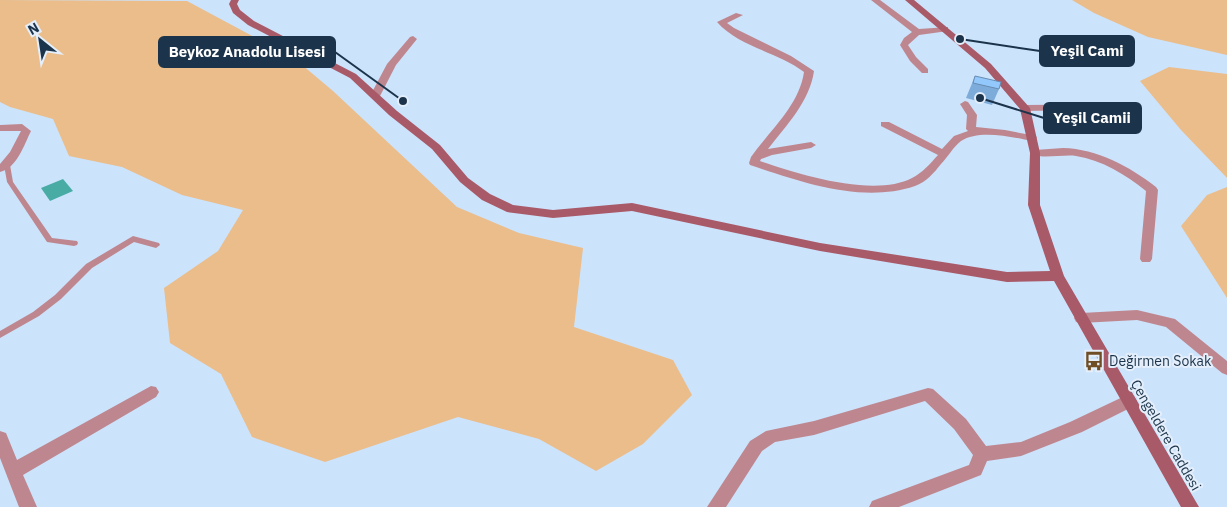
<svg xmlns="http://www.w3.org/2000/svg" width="1227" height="507" font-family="'IBM Plex Sans',sans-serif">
<rect width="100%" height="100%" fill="#cce3fc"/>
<!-- green -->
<path fill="#eabd8b" d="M0,0L187,1L295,59L333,91L457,207L519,233L583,248L574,327L673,360L692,395L643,444L596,471L539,439L458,417L325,462L252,437L221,374L170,343L164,288L218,251L243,210L182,195L122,167L69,156L53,119L10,107L0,102Z
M1072,0H1227V55L1148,37L1094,13Z
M1169,67L1227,74V178L1181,130L1140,81Z
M1227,187V298L1181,226L1207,195Z"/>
<!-- water -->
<path fill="#48aca5" d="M63,179L73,191L50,201L41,188Z"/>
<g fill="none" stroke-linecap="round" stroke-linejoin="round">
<!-- lane -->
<path fill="#be878f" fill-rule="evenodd" d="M7,163L10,165L13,182L52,238L77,241L78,243L77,245L74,246L47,242L7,182L4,165Z
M133,236L159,243L160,245L156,248L134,242L92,268L61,299L39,316L0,338V331L33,312L55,295L86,264Z"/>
<!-- street -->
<path fill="#be878f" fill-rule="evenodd" d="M871,0H880L919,29L948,27V31L919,35L908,45L916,57L928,69V73H922L910,61L900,45L904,38L912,32Z
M736,13L743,15L727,23L734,28L791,56L814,71C810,101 786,126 768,149L811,142L816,145L811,148L772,155L761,159L760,161C798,174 874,198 912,178C922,173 930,164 938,155L881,126V122H889L942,149L954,136L968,131L966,129L967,115L960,104L965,101L968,102L977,115L976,127L1005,130L1036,136L1037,138L1032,141C1012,137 979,129 961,141C953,147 948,157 941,164C934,173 926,182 915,186C862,204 801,182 750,165L749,163L751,157C770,130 799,106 804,72C778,52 739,47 717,22Z
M413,36L417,39L396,65L380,96L375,99L372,98L370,96L387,64L410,37Z
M1127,104L1132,107L1130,109L1025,111L1020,108L1025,105Z
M22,124L31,131C24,145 17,168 0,172V164L10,152L21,131H0V125Z
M1063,148C1097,149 1129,166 1156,187L1158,190L1152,259L1150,262H1142L1140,259L1146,191C1126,175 1102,160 1076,156C1064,154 1037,160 1030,153L1035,150Z
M1137,310L1175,319L1227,361V375L1222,373L1166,327L1137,320L1081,323L1076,322L1074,318L1076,314L1081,313Z
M151,386L156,387L159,392L156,397L23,475L37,507H19L0,458V431L6,433L17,460Z
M928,388L933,389L966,419L986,446L1021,442L1070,422L1129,394L1134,396L1137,401L1134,406L1082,432L1021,456L987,461L981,475L899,507H869L872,501L969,465L973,455L954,429L925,401L814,435L775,442L762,451L726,507H707L750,441L766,431L814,421Z"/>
<!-- secondary -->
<path fill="#a95a68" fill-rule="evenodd" d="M231,0H239L237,4L240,10L254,21L356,74L397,111L440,145L468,178L490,194L513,205L553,210L632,203L820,243L1007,272L1050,271L1028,205L1030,153L1020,109L985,68L905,0H914L991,64L1030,108L1040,153V205L1064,276L1199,507H1181L1054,281L1007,282L820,251L632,211L553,218L507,212L482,200L460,182L432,149L389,115L350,78L248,25L233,13L229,4Z"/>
</g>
<!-- wall -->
<path fill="#7eacda" d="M975,76L999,89L992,105L966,98Z"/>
<!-- building -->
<path fill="#93c8fd" stroke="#678cb1" d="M975,76L1001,82L999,89L973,83Z"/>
<!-- icons -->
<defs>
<symbol id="bus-bare" viewBox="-9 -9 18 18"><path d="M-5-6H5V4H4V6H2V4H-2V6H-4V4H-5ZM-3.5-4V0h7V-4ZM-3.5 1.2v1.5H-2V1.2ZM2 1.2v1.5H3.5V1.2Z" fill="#6f4e25" stroke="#e4effb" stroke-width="2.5" paint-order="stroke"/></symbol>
</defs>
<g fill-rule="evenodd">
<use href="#bus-bare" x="1080" y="347" width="28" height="28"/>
</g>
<g text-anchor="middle" stroke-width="4" stroke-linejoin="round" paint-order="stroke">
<!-- poi labels -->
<g font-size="14" fill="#1c344b" stroke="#e4effb" text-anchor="start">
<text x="1109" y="366">Değirmen Sokak</text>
</g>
<!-- street labels -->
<g font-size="14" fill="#1c344b" stroke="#e4effb">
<text transform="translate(1166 435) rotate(60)" y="5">Çengeldere Caddesi</text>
</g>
</g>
<!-- callouts -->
<path fill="none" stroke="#1c344b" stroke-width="2" d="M960 39L1040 51M403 101L335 52M980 98L1044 118"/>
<g fill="#1c344b" stroke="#e4effb" stroke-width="2">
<circle cx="960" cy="39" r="5"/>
<circle cx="403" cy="101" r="5"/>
<circle cx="980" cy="98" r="5"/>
</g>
<g fill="#1c344b" stroke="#1c344b" stroke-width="2">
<rect x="1040" y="36" width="94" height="30" rx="5"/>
<rect x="159" y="37" width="176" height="30" rx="5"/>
<rect x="1044" y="103" width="97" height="30" rx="5"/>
</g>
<g font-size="15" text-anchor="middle" font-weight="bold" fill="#fff">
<text x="1087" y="56">Yeşil Cami</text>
<text x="247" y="57">Beykoz Anadolu Lisesi</text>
<text x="1092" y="123">Yeşil Camii</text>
</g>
<!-- north arrow -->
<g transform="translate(40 40) rotate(330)" stroke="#e4effb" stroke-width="4" paint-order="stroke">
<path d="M0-4L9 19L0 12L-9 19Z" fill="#1c344b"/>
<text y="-8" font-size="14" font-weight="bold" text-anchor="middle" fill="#1c344b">N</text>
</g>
</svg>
